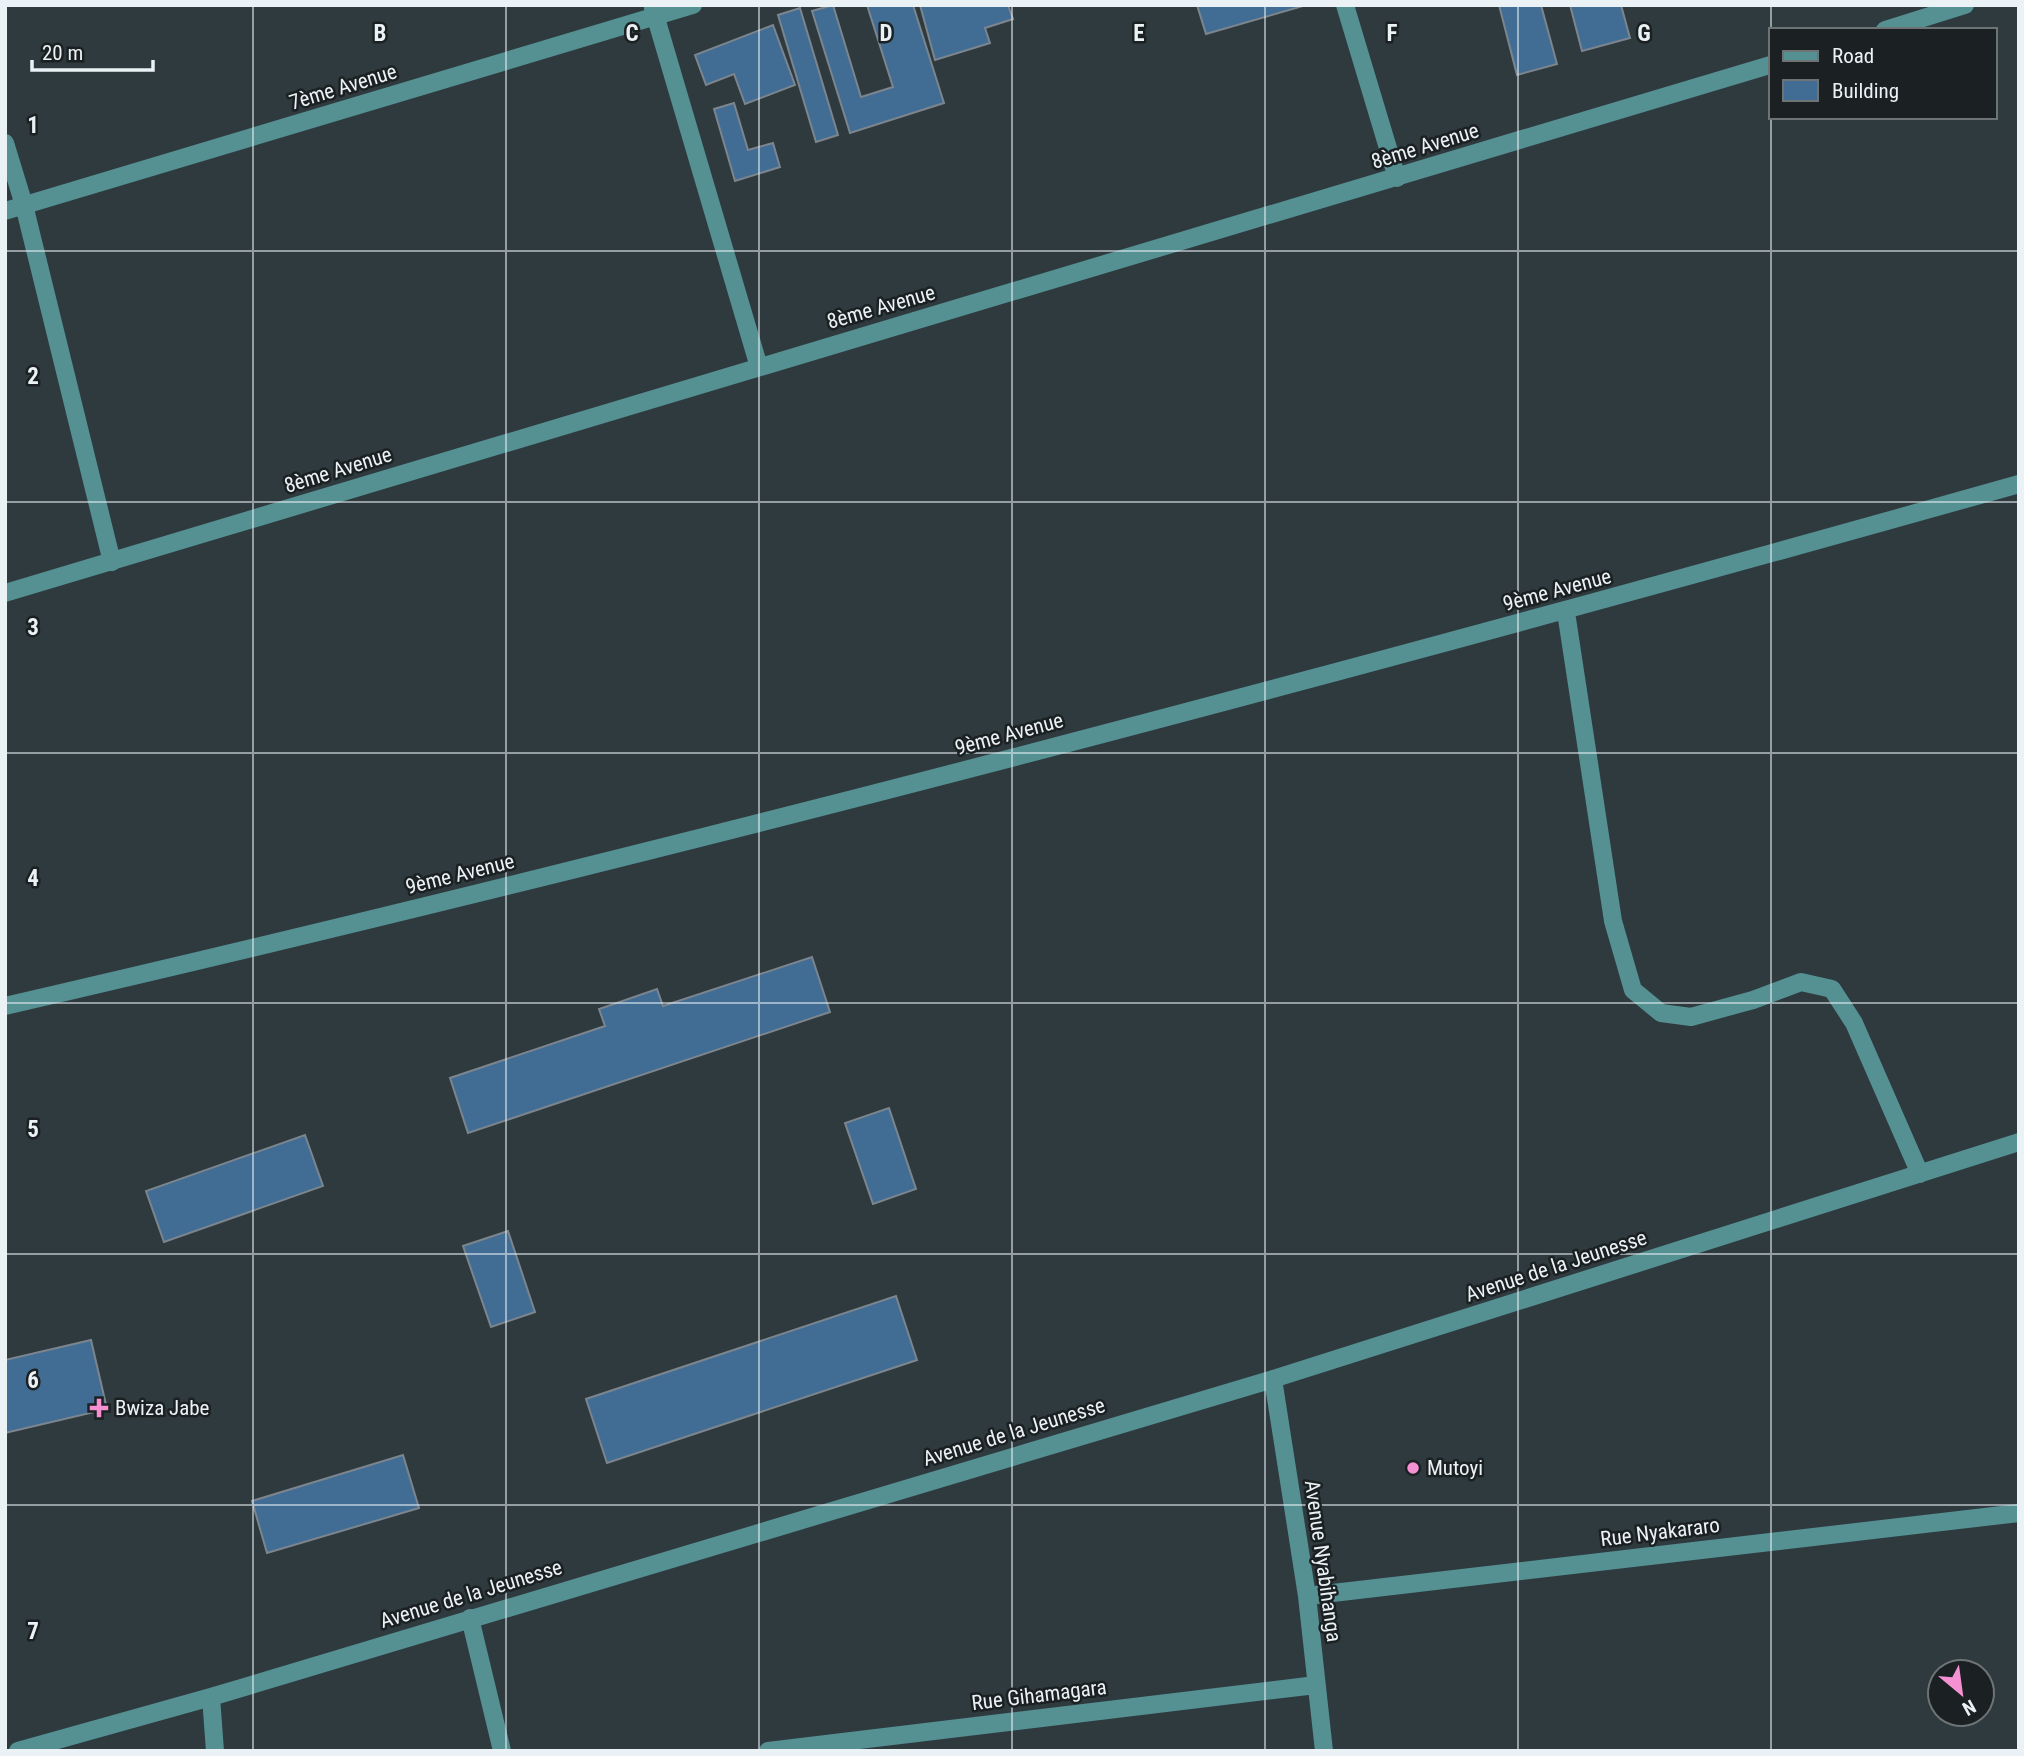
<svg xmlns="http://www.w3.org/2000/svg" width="2024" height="1756" font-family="'Roboto Condensed',sans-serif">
<rect width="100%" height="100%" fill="#2e3a3e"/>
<!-- building -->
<path fill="#416d94" stroke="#7c858e" stroke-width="2" d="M833,5L861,97L893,87L867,5H913L944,103L850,133L812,11Z
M920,5H1008L1013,19L985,28L990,43L935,60Z
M1197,5H1303V6L1206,34Z
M1499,5H1541L1557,64L1517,75Z
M1570,5H1621L1630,38L1582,51Z
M800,8L838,135L816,142L778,15Z
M773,25L795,85L745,104L734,74L706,85L695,55Z
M734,103L748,150L773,143L780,167L735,181L714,109Z
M812,957L830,1012L468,1133L450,1078L605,1026L599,1009L657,989L663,1006Z
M889,1108L916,1189L873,1204L845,1123Z
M305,1135L323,1186L164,1242L146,1191Z
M508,1231L535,1312L491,1327L463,1246Z
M896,1296L917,1360L607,1463L586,1399Z
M91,1340L107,1409L5,1433V1360Z
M403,1455L419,1508L267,1553L252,1501Z"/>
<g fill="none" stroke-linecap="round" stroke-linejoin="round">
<!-- minor -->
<path stroke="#559093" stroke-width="18" d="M1345,5L1397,178
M653,8L759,367
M1885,30L1965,5
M5,143L24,205L112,562
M5,211L693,5
M5,593L1770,65
M1566,612L1613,921L1633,990L1661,1013L1691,1017L1753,1000L1801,982L1832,989L1854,1023L1920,1174
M5,1006C681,850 1351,672 2019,484
M1273,1379L1307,1596L1324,1751
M1307,1596L2019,1513
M470,1618L502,1751
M211,1697L215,1751
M18,1751L211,1697L1273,1379L2019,1142
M768,1751L1316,1685"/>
</g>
<!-- grid -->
<path fill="none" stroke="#ebf2f5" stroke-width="2" stroke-opacity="0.55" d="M253,5V1751M506,5V1751M759,5V1751M1012,5V1751M1265,5V1751M1518,5V1751M1771,5V30M1771,117V1751M5,251H2019M5,502H2019M5,753H2019M5,1003H2019M5,1254H2019M5,1505H2019"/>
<!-- markers -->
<g fill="#f591d2" stroke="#1b2022" stroke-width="2.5">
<path d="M95.5 1397.5h7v7h7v7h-7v7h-7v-7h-7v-7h7z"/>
<circle cx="1413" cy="1468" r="7"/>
</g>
<g text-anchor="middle" stroke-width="5" stroke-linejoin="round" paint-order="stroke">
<!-- street labels -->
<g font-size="21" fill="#ebf2f5" stroke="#1b2022">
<text transform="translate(343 87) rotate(-17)" y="7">7ème Avenue</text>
<text transform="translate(1425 146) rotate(-17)" y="7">8ème Avenue</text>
<text transform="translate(881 307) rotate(-16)" y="7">8ème Avenue</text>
<text transform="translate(338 470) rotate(-17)" y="7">8ème Avenue</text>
<text transform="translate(1557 590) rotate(-15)" y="7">9ème Avenue</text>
<text transform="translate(1009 734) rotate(-15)" y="7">9ème Avenue</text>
<text transform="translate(460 874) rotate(-14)" y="7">9ème Avenue</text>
<text transform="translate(1556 1266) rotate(-18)" y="7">Avenue de la Jeunesse</text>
<text transform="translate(1014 1432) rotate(-17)" y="7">Avenue de la Jeunesse</text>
<text transform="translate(1660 1532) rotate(-7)" y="7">Rue Nyakararo</text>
<text transform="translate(1323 1561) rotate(82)" y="7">Avenue Nyabihanga</text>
<text transform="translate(471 1594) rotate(-17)" y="7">Avenue de la Jeunesse</text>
<text transform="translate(1039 1695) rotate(-7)" y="7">Rue Gihamagara</text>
</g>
<!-- poi labels -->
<g font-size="21" fill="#ebf2f5" stroke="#1b2022" text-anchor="start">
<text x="115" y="1415">Bwiza Jabe</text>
<text x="1427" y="1475">Mutoyi</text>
</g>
</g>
<g font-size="23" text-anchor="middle" font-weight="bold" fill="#ebf2f5" stroke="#1b2022" stroke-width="5" stroke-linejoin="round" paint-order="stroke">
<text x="380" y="41">B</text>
<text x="632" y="41">C</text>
<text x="886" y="41">D</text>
<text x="1139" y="41">E</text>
<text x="1392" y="41">F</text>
<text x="1644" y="41">G</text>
<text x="33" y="133">1</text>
<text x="33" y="384">2</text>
<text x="33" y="635">3</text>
<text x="33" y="886">4</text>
<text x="33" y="1137">5</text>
<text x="33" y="1388">6</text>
<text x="33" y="1639">7</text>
</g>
<!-- border -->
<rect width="2024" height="1756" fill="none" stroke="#ebf2f5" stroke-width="14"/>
<!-- legend -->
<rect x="1769" y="28" width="228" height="91" fill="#1b2022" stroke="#6e7476" stroke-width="2"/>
<rect x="1783" y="51" width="35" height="10" fill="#559093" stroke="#6e7476" stroke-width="2"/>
<text x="1832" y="63" font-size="21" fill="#ebf2f5">Road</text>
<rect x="1783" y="80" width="35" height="21" fill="#416d94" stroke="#6e7476" stroke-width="2"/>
<text x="1832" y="98" font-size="21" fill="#ebf2f5">Building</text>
<!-- north arrow -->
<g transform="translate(1961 1693) rotate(151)"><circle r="33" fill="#1b2022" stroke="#6e7476" stroke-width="2"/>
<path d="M0-5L12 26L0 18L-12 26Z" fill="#f591d2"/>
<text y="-10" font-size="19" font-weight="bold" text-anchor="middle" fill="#ebf2f5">N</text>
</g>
<!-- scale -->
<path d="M32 60v10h121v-10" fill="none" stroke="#ebf2f5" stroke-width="3.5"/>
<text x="42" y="60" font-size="21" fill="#ebf2f5" stroke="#1b2022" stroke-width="5" paint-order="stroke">20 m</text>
</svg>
